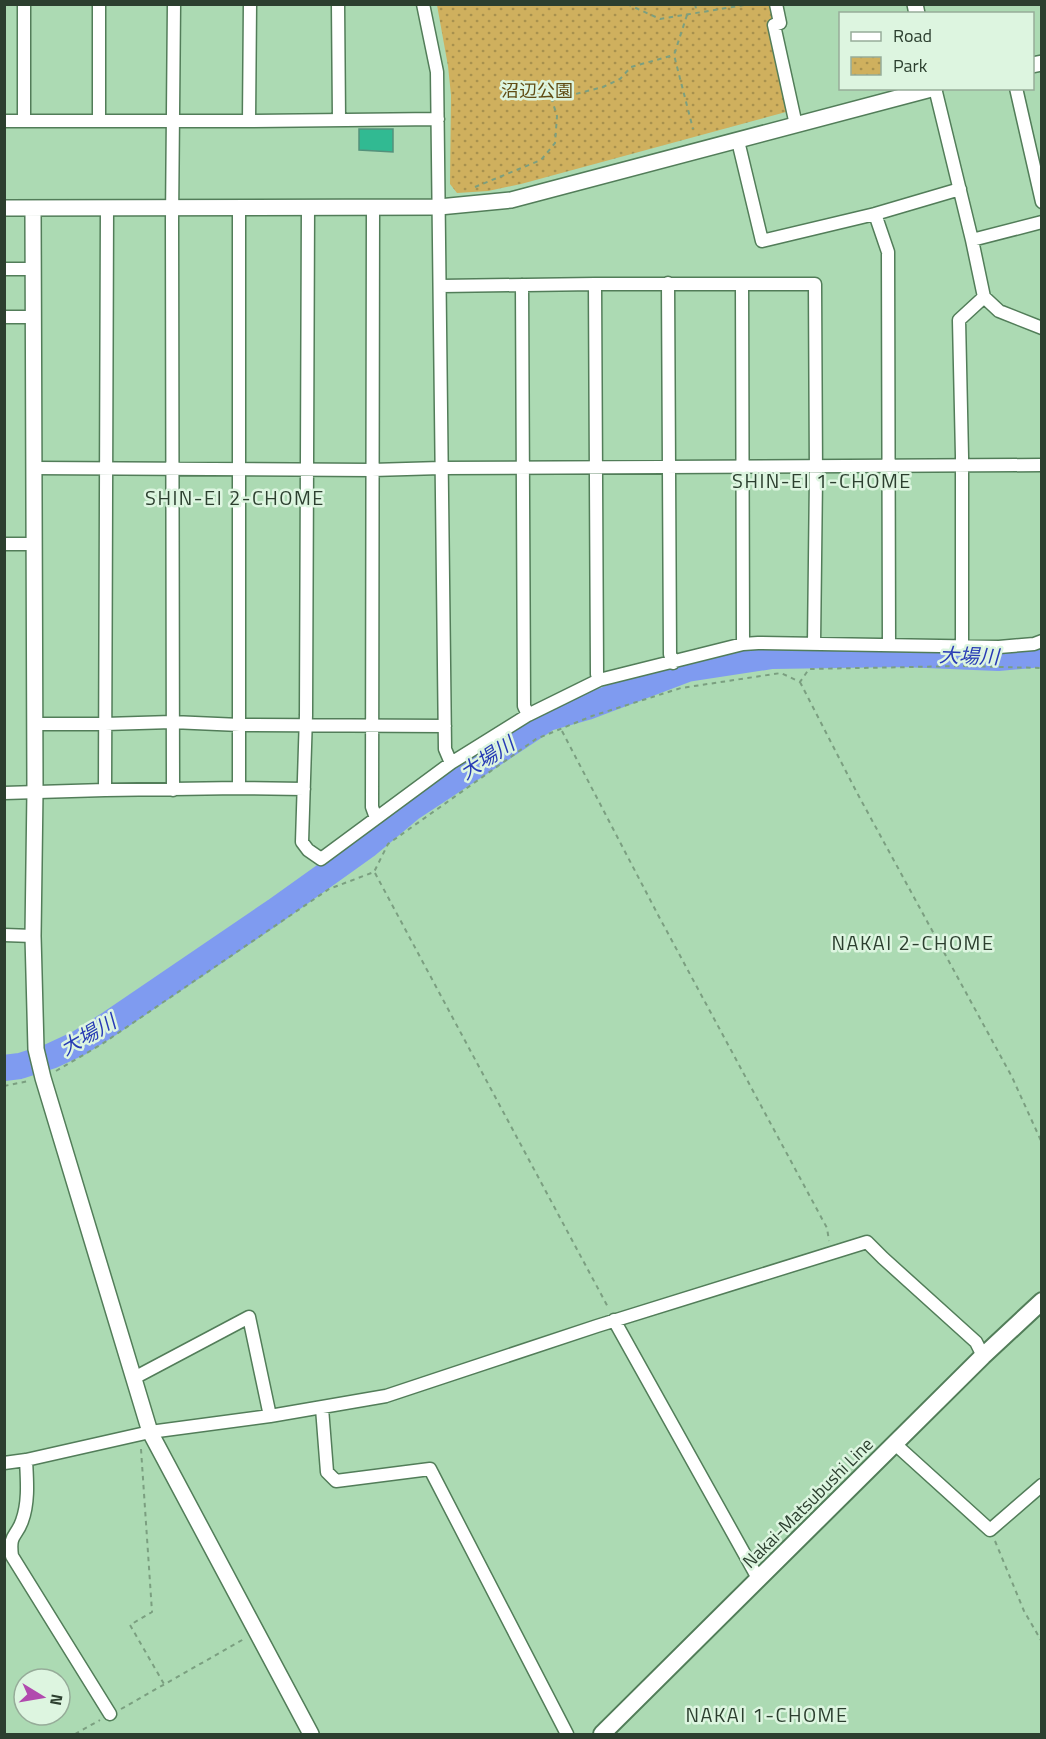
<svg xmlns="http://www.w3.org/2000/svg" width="1046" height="1739" font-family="'Titillium Web','Noto Sans JP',sans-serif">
<defs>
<pattern id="park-dots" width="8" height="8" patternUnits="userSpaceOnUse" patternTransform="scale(1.5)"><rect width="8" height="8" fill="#cfb05e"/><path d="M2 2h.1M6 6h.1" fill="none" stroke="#a8914e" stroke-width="1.8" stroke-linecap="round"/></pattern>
</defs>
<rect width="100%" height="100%" fill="#acdab3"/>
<!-- park -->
<path fill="url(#park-dots)" d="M437,5H771L775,21L767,23L787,107L786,112L521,184L488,191L457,193L450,184L451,95L448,66Z"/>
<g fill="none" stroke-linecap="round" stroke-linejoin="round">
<!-- river -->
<path stroke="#7f9bf0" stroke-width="26" d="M4,1068L20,1066L51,1056L79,1043L109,1024L275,911L366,846L410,809L548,718L587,707L687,669L772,656L903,654L998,658L1042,654"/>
</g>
<!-- building -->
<path fill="#31ba92" stroke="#54917b" stroke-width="1.5" d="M359,129H393V152L359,150Z"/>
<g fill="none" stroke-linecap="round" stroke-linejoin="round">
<defs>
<path id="minor" d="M99,4V121
M338,4L339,119
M423,4L437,72L445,749L451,763
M776,4L780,23L774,25L796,125
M935,88L972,240L984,297L999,311L1042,328
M1016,88L1042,202
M4,121H249L438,119
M24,121V4
M249,121L250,4
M738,141L762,241L875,214L960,189
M239,207V788
M308,207L306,715L302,842L308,850L321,859L451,763L528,715L599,680L743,644L758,643L999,647L1034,644L1042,641
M373,207L372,807L376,818
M875,214L888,252L889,645
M972,240L1042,222
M4,269H33
M668,283L670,654L673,663
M595,284L597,674L599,680
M522,285L524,706L528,715
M742,285L743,644
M441,286L595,284H815L816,477L814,644
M4,317H33
M34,468L372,470L441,468L1042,465
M4,544H35
M962,647V456L959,320L984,297
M35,724H105L172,722L240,725L445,726
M105,790L107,207
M173,790L172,220L174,4
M4,793L105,790L239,788L304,789
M4,935L33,936
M614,1320L759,1580
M134,1378L249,1317L270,1416
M322,1408L327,1472L336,1481L430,1469L567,1734
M895,1444L990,1530L1042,1485
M26,1460C27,1480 29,1502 22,1521C16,1538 9,1533 12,1556L110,1714
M4,1463L26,1460L150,1432L270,1416L386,1396L597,1326L867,1242L883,1258L976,1342L983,1356"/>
<path id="tertiary" d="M915,4L917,14
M1032,65L1042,63
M4,208L439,207L511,200L935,88
M33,208L35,791L33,936L36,1049L43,1078L150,1432L311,1734"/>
<path id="secondary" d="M602,1734L983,1356L1042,1301"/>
</defs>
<!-- minor casing -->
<use href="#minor" stroke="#527d59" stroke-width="15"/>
<!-- tertiary casing -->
<use href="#tertiary" stroke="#527d59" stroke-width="18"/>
<!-- secondary casing -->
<use href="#secondary" stroke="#527d59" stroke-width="20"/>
<!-- path -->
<path stroke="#7b9f80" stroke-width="2" stroke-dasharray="4.5 4.5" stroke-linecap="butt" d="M627,4L660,19L750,4
M695,4L697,13
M687,15L674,55L693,129
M475,187L541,160L555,143L557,116L552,100L603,87L620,79L631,67L674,55
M800,682L856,791L1012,1077L1042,1143
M562,731L657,913L827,1228L829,1241
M375,873L609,1309
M56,1071L102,1044L329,889L374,872L388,844L536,739L592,716L681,688L781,673L800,682L809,669L962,666L1042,668
M4,1086L29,1081
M141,1449L152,1612L130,1625L164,1684
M995,1541L1024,1611L1042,1642
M121,1709L244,1639
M75,1734L100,1720"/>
<!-- minor -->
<use href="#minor" stroke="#fff" stroke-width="12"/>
<!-- tertiary -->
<use href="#tertiary" stroke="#fff" stroke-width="15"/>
<!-- secondary -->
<use href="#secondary" stroke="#fff" stroke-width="16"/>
</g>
<g text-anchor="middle" stroke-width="5" stroke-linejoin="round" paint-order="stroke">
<!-- park labels -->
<g font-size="18" fill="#604c14" stroke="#ddf5e0">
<text x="537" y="97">沼辺公園</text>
</g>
<!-- street labels -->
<g font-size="18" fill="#2c3f2f" stroke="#ddf5e0">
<text transform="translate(808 1503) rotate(-45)" y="6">Nakai-Matsubushi Line</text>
</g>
<!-- neighbourhood labels -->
<g font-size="20" letter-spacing="1.5" fill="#2c3f2f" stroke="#ddf5e0">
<text x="822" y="488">SHIN-EI 1-CHOME</text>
<text x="235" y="505">SHIN-EI 2-CHOME</text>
<text x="913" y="950">NAKAI 2-CHOME</text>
<text x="767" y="1722">NAKAI 1-CHOME</text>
</g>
<!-- water labels -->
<g font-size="20" font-style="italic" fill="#273bb5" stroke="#ddf5e0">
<text transform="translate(969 656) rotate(2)" y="7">大場川</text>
<text transform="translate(487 758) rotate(-33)" y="7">大場川</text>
<text transform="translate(88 1035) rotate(-30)" y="7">大場川</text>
</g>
</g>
<!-- border -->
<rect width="1046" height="1739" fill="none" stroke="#2c3f2f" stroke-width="12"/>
<!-- legend -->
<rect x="839" y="12" width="195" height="78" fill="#ddf5e0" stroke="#96ac99" stroke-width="1.5"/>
<rect x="851" y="32" width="30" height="9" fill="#ffffff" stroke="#96ac99" stroke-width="1.5"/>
<text x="893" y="42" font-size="18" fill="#2c3f2f">Road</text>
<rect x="851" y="57" width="30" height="18" fill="url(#park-dots)" stroke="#96ac99" stroke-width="1.5"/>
<text x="893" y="72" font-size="18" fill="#2c3f2f">Park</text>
<!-- north arrow -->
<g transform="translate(42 1697) rotate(101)"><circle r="28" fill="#ddf5e0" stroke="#96ac99" stroke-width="1.5"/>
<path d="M0-4.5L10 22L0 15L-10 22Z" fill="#b14aae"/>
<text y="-9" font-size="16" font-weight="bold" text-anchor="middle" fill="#2c3f2f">N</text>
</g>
</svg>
